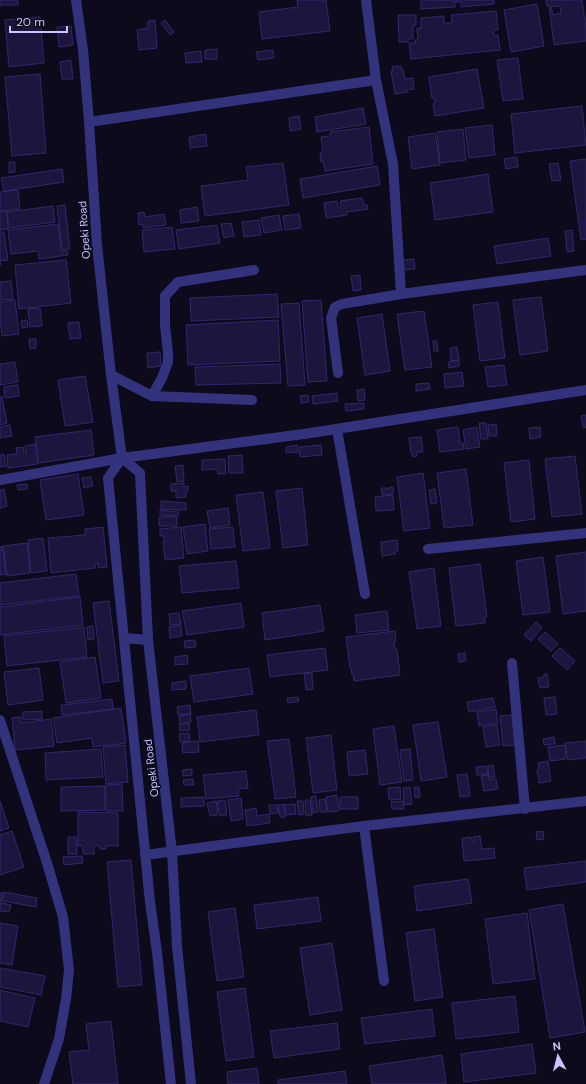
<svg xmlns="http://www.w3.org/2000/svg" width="586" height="1084" font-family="'DM Sans',sans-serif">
<rect width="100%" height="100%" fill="#0d0a1c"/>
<!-- building -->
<path fill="#1c163e" stroke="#31276b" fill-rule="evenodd" d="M0,0H18V5H0Z
M297,0H326L330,31L262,39L259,12L298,7Z
M421,0H494V4L461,7V2H455V7L421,9Z
M546,0H582L586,27V41L554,45L549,6H547ZM560,6L561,13L553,15L551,7Z
M537,4L544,46L511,52L504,10Z
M496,11L498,30H493L494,35H498L500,50L411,59L409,43H415V40L418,39L417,28H421V18L444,16V23H452L451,15Z
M398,15H416V25H413V39H408V42H399Z
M40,17L44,63L9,67L5,20Z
M155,20L157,48L139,50L137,30L148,28V21Z
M165,20L174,32L170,35L161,23Z
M71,26L73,45L59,47L57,27Z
M217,49V59H205V50Z
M273,50L274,58L258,60L256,52Z
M201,51L202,62L186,63L185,53Z
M518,58L523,99L503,101L497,60Z
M71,60L73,79H62L60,62Z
M401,66V69H403L405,79L413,78L414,89L407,90V92L395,94L391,71H393L392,67Z
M477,69L484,108L435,116L433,104L435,103L434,98H432L429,77Z
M40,74L46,153L12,156L5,77Z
M582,106L586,145L515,153L511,114Z
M363,108L366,124L317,132L315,117Z
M299,116L301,129L290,131L289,118Z
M492,125L495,155L469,158L465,128Z
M369,127L373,164L325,171L323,161L321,162L320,153H323L321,137L330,136V132Z
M463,129L466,160L440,163L437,132Z
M435,133L440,165L412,169L408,137Z
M206,134L207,146L190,148L189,137Z
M517,157L518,167L506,169L504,159Z
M586,159V239L581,240L570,161Z
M9,162H15V172L9,173Z
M283,163L289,205L205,216L201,186L248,180L246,167Z
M558,163L561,180L552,181L549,164Z
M377,166L380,185L303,198L300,179Z
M62,169L64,182L4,191L1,178Z
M488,174L493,212L435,220L430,183Z
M18,190L20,209L0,211V192Z
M362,198L364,205H367L368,209L347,212V215L326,218L324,203L337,201L338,208L341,207L340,201Z
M65,205L70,249L62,250L57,206Z
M53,206L55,222L9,228L7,212Z
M197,207L199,221L181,223L180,210Z
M7,211L8,229L0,230V212Z
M144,212L145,217L164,214L166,225L143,228V224L139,225L138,213Z
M299,214L301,228L285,230L283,216Z
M279,215L282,230L264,233L261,218Z
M259,220L261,235L244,237L242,222Z
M231,223L234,236L224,238L221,224Z
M58,224L62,252L67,251L68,255L39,259L38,251L11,254L8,230Z
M217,225L220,243L179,249L176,230Z
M172,227L175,249L144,252L142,230Z
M572,230L574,251L567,252L565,231Z
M0,232H4L8,260L0,261V266Z
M548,238L551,256L497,264L494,246Z
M414,259L415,269L403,270L402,260Z
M66,260L71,303L19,309L15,265Z
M360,275L361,290L353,291L351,276Z
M11,281L13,299L0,300V282Z
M277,294L279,317L191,321L190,298Z
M541,297L548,351L520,355L513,300Z
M15,300L19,334L2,336L0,318V302Z
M321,300L327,381L308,382L302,301Z
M498,302L505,358L480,361L473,305Z
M299,303L305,385L288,386L281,304Z
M40,308L42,326L30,327L28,309Z
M424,311L432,367L405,370L397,314Z
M382,314L390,371L365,375L357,318Z
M27,320L28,327L22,328L21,321Z
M278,320L280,361L188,365L186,325Z
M79,322L81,338L70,339L68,323Z
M29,339H36V348L30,349Z
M433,341H437L438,351H434Z
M457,347L459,360L451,361L450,348Z
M160,352L161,366L148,368L147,353Z
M459,360V366L449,368L448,362Z
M15,362L18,382L0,385V364Z
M280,364L281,383L196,385L195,367Z
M504,365L507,385L488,387L485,367Z
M462,372L464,386L445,388L444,374Z
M85,376L93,422L65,426L58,380Z
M429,383L430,389L416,391V384Z
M18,385L19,396L5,398L4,387Z
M364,389L365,400L358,401L357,390Z
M337,393L338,401L313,404L312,396Z
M308,395L309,402L301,403L300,396Z
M2,396L7,423L0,425V397Z
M364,403V409L346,411L345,404Z
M586,415V427L583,428L581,416Z
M479,423H486L488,439H481Z
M496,424L497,436H489L488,425Z
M10,425L12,436L0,438V427Z
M458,427L460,443H463L464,449L440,452L437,430Z
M477,427L480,447L466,449L463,430Z
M540,427L541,437L530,439L529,428Z
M91,430L94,455L38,463L35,437Z
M421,437L423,452H417V456L413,457L412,453H411L409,438Z
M36,444L38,464L8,468L7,455L17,454L16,448L23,447L24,453H26L25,446Z
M297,445L298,452L286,453V447Z
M321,445L322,455L300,457L299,447Z
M4,454L6,466L0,467V455Z
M242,455L243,473H229L228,456Z
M575,456L582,514L552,517L545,459Z
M225,459L226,474H218L217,469L202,470V460Z
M529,460L535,519L511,522L504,463Z
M183,465L184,481L177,482L175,466Z
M466,469L473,525L444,528L437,473Z
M423,473L430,528L404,531L397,477Z
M78,474L84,515L46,520L40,480Z
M91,477L93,486L84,488L82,478Z
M184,483V487L188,486V491H186V497L176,498V491H171V484Z
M27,484V489L18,490L17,485Z
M393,487V489L394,490L393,494L382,495L381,488H386V489H388V488Z
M302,488L308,545L283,548L276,491Z
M4,489L7,506L0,508V490Z
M435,489L437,503L431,504L429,490Z
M263,492L270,548L243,551L236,495Z
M393,495L394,510L376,511L375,497Z
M161,501L186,503V510L161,509Z
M228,508L230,525L210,528L207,511Z
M160,510L179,512L178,516L160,515Z
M159,517H177V526H159Z
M205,524L208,551L187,554L183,527Z
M103,527L107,567L98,568V563L95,564V568L51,573L48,538L85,535V529Z
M181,527L184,558L165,560L163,542H164V536H160V529Z
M233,527L235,547L211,549L209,529Z
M43,538L47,571L31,573L28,540Z
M397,540L398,551H395V554L382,556L381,542Z
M27,543L30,573L7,576L3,546Z
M2,546L6,574L0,575V547Z
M586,552V611L563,614L556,556Z
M543,557L550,612L523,615L516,561Z
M236,561L239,588L182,593L179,566Z
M480,564L487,617L484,618L485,623L456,626L449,568Z
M434,568L441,626L417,629L409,572Z
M76,574L79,596L0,605V583Z
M80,597L83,625L0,635V607Z
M109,601L119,681L103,683L93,603Z
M241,603L244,627L187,635L182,611Z
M320,605L324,631L265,640L262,613Z
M387,611L389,630L357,633L355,615Z
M179,613L181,624L170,625L169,614Z
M536,622L542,627L531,641L524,635Z
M181,625L182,636L170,638L169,627Z
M93,626L94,639L88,640L87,627Z
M84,627L87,657L7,666L4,636Z
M395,631L396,641L394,642L395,649H397L400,675L354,681L353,674L352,675L351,668H350L346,637Z
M545,632L558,644L551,651L538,639Z
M195,640L196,647L185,648L184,641Z
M325,648L328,670L270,677L267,655Z
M560,648L575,661L567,670L552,656Z
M465,653L466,661L459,662L458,654Z
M187,655L188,664L175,665V657Z
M95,657L101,698L66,703L60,662Z
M39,668L43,700L8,705L4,672Z
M249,668L253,694L194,702L190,676Z
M312,673L313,689L306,690L304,674Z
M544,674H547L549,687L540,688L538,678L544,677Z
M186,681V689L172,690V683Z
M298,697L299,701L288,703L287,698Z
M555,697L557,714L546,715L544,698Z
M493,698L495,707L469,712L467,702Z
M112,699L113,709L62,715L61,705Z
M190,705L191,714L178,715L177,707Z
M121,708L126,743L93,747L92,738L57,743L53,718Z
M496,709L498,723L479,726L477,712Z
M256,710L259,735L200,742L197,717Z
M42,711V719L23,720V712Z
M190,714L191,722L180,724L179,716Z
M512,715L515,745L503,746L500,716Z
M21,717V723L51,719L54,746L15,750L12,718Z
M438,722L447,777L421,781L413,725Z
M189,723L190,730L180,731L179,724Z
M497,725L500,745L486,747L483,727Z
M394,726L402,782L380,785L373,729Z
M189,733L190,741L180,742L179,734Z
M331,735L337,790L313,793L306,738Z
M554,737L555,744L544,745L543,739Z
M289,739L296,797L275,799L267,741Z
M198,741L199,752L183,753L182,743Z
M586,741V758L568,760L565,743Z
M125,745L128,782L106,784L103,747Z
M565,745L566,759L550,761L548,747Z
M101,749L103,777L46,780L45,753Z
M410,749L413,780L404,781L400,750Z
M365,750L368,774L349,776L347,752Z
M548,761L551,781L539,783L537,770L539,769L538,763Z
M493,765L495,777L489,778L488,766Z
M487,766L488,774L477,775L476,767Z
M192,769V775L183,776L182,770Z
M246,771L248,788L238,789L239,796L206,799L203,775Z
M467,774L470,796L460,797L457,775Z
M488,775L489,780L496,779L498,789L484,791L481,776Z
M193,779L194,785H184L183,780Z
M122,784L123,811H106L105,785Z
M105,786V810L61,811V787Z
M400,787L401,799L389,800L388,788Z
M410,787L412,804L404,805L403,788Z
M414,787H419L420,797L415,798Z
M337,795L339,811L328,812L326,797Z
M316,796L318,812L313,813L311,797Z
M204,797V806L181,807V798Z
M340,797H358V809H340Z
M241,798L243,819L231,821L228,800Z
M325,799L327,812H320L319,800Z
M225,800L227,815L220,816L217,801Z
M305,800H310L312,815L306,816Z
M0,801L9,828L0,831Z
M216,801L218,815L210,816L207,803Z
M297,801H303L304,814L299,815Z
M403,801L404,809H392L391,802Z
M284,804L285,817H280L278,805Z
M295,804L296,814L286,815L284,805Z
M269,805H277L278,813L270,814Z
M256,808L257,816L269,814L270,823L247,826L245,810Z
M78,812L118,813V846H106V849H100L99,846H94V854H83V846H78Z
M12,831L24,867L0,875V835Z
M543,831L544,839L537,840L536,832Z
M480,836L482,849L494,848L495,858L464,861L462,838L471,837L472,842H474L473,837Z
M68,837H76L77,854H68Z
M82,856L83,863L64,865L63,857Z
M131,860L142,985L118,987L107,862Z
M586,861V882L527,890L524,868Z
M468,879L472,903L417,911L414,886Z
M4,892L37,898L36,907L3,901Z
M0,893H3L1,903L11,905L9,912L0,911Z
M318,897L321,921L257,929L254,905Z
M563,904L585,1032L550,1038L529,910Z
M235,908L244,977L217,981L208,912Z
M527,913L535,979L493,984L485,919Z
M0,923L18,926L12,965L0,963Z
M434,929L443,997L415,1001L406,933Z
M332,943L342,1010L310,1015L300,948Z
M0,968L45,976L41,995L0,987Z
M245,988L254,1057L226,1061L217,992Z
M0,990L35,998L28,1027L0,1021Z
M515,996L519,1032L456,1039L452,1003Z
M432,1009L435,1036L365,1044L361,1018Z
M111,1021L118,1084H73L69,1052L89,1050L86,1024Z
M337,1023L340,1049L274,1058L270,1031Z
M532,1044L536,1073L464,1082L461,1054Z
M442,1055L446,1084H372L369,1066Z
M257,1068L259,1084H228L227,1072Z
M345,1071L347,1084H278V1080Z"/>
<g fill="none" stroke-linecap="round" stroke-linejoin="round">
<!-- minor -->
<path stroke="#33337d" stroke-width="10" d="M76,0L83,50L89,122L97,245L111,375L122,458
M89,122L376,80
M401,294L586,270
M338,373L331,318L335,307L342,304L401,294L393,164L376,80L366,0
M111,375L152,396L252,400
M152,396L162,378L168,362V353L165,325V296L178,282L254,270
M337,429L365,594
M0,480L122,458L304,434L586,390
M428,549L586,533
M124,638L148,640
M512,663L525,809
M0,720L47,863L63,917L69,970L66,999L59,1039L44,1084
M364,826L384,981
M145,855L364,826L586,801
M171,1084L157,952L150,902L108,478L122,458L140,473L148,640L172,852L177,946L191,1084"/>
</g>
<g text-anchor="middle" stroke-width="3" stroke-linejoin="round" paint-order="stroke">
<!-- street labels -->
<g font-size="11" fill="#cac5ff" stroke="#0d0a1c">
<text transform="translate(84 230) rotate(-94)" y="4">Opeki Road</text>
<text transform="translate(151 768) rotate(-97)" y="4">Opeki Road</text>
</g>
</g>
<!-- north arrow -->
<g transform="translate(558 1056) rotate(353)" stroke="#0d0a1c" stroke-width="3" paint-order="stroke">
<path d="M0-3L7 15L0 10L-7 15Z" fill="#cac5ff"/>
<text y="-6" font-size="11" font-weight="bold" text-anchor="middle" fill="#cac5ff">N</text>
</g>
<!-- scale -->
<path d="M10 26v6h57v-6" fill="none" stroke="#cac5ff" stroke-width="2"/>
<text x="16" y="26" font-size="12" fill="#cac5ff" stroke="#0d0a1c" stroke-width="3" paint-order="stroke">20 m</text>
</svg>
